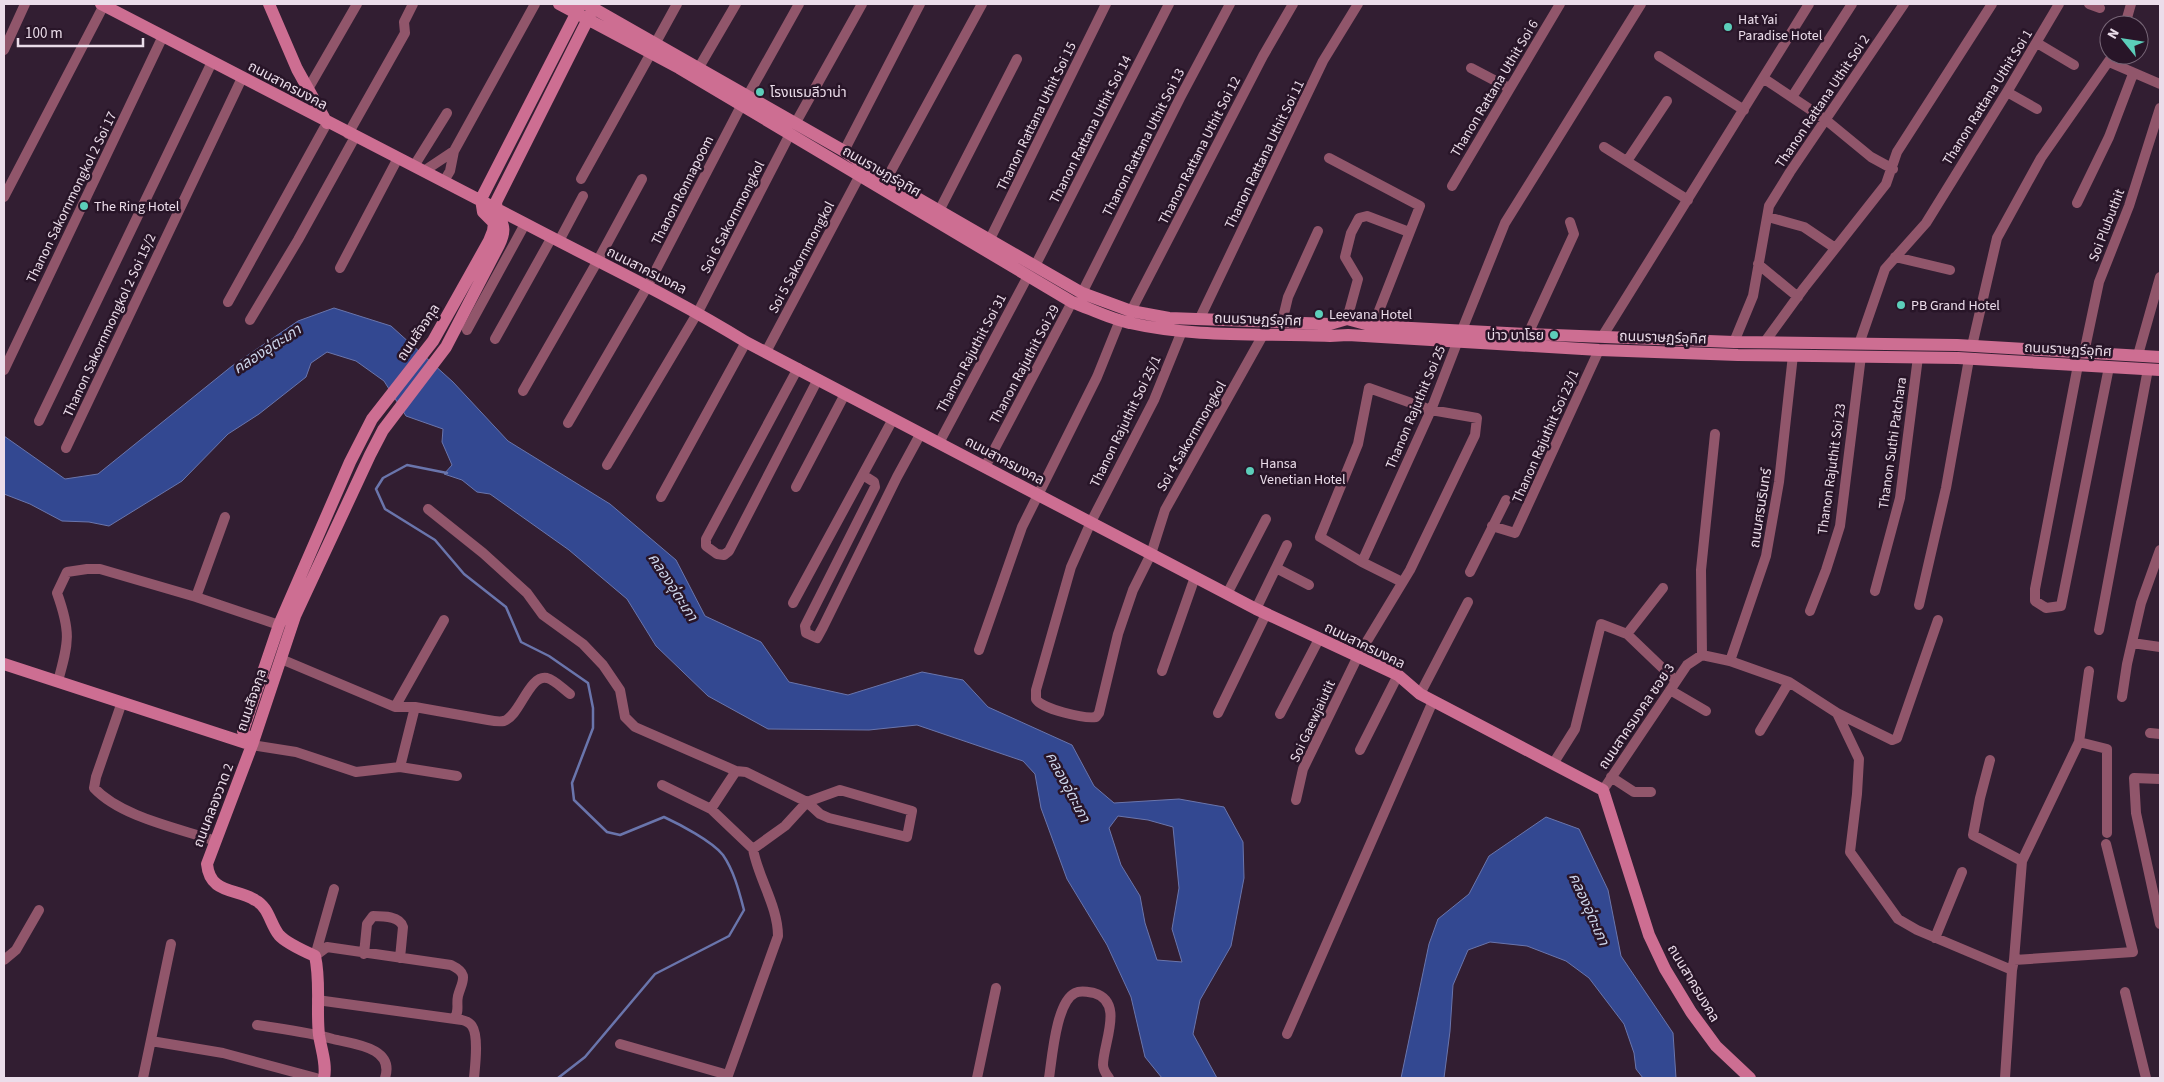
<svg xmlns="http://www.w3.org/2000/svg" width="2164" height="1082" font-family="'Source Sans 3','Noto Sans Thai',sans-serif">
<rect width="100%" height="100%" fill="#321e32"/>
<!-- water -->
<path fill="#334891" stroke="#6a75ac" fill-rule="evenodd" d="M334,308L391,326L453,382L508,441L610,504L676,560L705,616L761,642L789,682L848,695L922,672L963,680L988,707L1072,745L1094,786L1114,803L1179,799L1224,807L1243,842L1244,878L1231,946L1200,1000L1193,1034L1217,1078H1162L1145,1057L1131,997L1107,945L1067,879L1041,808L1035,774L1023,761L917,725L869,730L768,729L708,696L656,646L627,599L569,550L490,494L477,492L462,480L444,474L452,465L442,442L443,429L406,416L384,381L356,361L327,352L311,363L306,377L259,414L228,434L182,481L109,526L89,522L62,521L30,504L4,494V436L65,479L98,474L232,366L298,321ZM1118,816L1148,820L1173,827L1179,888L1172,929L1182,962L1157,960L1145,923L1140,896L1121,865L1109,828Z
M1546,817L1579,829L1608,890L1621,956L1673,1033L1676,1078H1643L1636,1069L1634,1053L1624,1024L1589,978L1566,961L1527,946L1490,942L1468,950L1453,985L1450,1031L1444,1078H1401L1429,944L1438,919L1469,894L1489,856Z"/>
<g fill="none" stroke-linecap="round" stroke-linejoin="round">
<!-- stream -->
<path stroke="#6a75ac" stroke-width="2.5" d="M447,473L407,465L383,478L376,489L385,509L435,540L464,574L506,607L521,642L549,656L588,683L593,708V728L572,783L574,800L607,832L620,835L664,817C679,824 712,841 723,855C734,871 739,891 744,910L729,936L655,974L585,1057L558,1078"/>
<!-- street -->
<path stroke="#91566b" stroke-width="10" d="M2089,4L2100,8
M2125,25L2131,4
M2037,43L2074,65
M655,44L677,4
M4,50L25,4
M1659,56L1744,110
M2109,62L2160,84
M1471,68L1509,88
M698,69L736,4
M1763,78L1826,120L1871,157L1893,169
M308,89L357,4
M2007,92L2037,109
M747,97L799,4
M1792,97L1852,4
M795,124L862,4
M348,134L405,33L404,22L413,4
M1604,147L1688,200
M844,151L920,4
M1329,158L1420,206L1373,326
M1627,161L1667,101
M414,166L447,113
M424,171L454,151
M581,179L651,53
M886,180L982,4
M444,181L450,171L454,151L535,4
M1452,186L1560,4
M4,197L104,5
M2077,203L2109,137L2133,74
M939,211L1017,59
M1768,217L1804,227L1835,248
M990,239L1106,4
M559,241L583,196
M1895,257L1950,270
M1758,264L1798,297
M1035,266L1169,4
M340,268L398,158
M1082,293L1180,98L1230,4
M228,302L327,123
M1131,311L1263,56L1293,4
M1347,319L1358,279L1345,257L1351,233L1359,218L1367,216L1409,232
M250,320L298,240L355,137
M1199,320L1323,61L1358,4
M1282,322L1288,297L1318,231
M467,330L525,224
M1462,330L1505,223L1641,4
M1182,331L1154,400L1091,522L1071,567L1036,690V699C1041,709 1085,719 1096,717L1099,713L1118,634L1133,590L1151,554L1165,510L1263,335
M1528,334L1574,234L1570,222
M1602,337L1809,4
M495,339L552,237
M1734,342L1753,296L1769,206L1790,172L1904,4
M1764,343L1804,288L1886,184L1897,152L1992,4
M1859,344L1885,269L1926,223L2007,92L2059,4
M1972,346L1997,238L2041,158L2113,55
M766,352L860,175
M2084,353L2099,282L2129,206L2160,108
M2138,355L2160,277
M2078,365L2035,589V601L2046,608L2061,606L2109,367
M798,368L706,539V546L717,554L724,555L729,551L818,379
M4,370L163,36
M523,391L597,262L642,179
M39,421L212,62
M568,423L647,287L741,106
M939,443L1028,276
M66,448L242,78
M607,465L698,312L790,134
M985,467L1072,302
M863,475L874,482L875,487L805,626L806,633L817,638L823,627L897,477L921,433
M796,487L845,394
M661,497L746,342
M428,509L483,553L527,593L543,615L583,644L603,665L620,690L625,717L635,727L736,771L746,772L807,802L820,814L829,818L907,837L912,811L840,790L807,802L785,826L753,849C758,878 778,906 778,936L727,1078
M1492,526L1515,533L1599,350
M1362,562L1431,410L1457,343
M1276,568L1309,585
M1470,572L1506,500
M1875,591L1900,498L1918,357
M1227,594L1266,519
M196,597L225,517
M793,603L893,419
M1919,605L1946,488L1969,359
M1256,609L1287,545
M1810,611L1826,570L1840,526L1861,356
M2099,630L2148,369
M1627,634L1663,588
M2132,643L2160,647
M979,650L1022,527L1097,377L1120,320
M1702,655L1701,570L1715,434
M281,659L395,707H415L488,720C493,721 499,722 504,721C520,716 529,674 547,678C555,680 563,689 570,694
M1730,661L1766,556L1779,482L1793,355
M1162,671L1195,577
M58,681C69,642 71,632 57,593L67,572L87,569H100L196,597L279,625
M1670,690L1706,711
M1420,694L1468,602
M2122,697L2127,664L2141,603L2160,550
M122,702L96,777L94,788C121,817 178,828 216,841
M395,707L444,620
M1218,713L1266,614
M1837,713L1892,740L1897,738L1938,620
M1280,714L1319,639
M1760,731L1789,682
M2150,733L2160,734
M2079,742L2107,749V833
M252,745L296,752L356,772L400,767L457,776
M1360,750L1398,675
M1990,760L1980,798L1973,835L2022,861
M1553,764L1575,729L1601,624L1627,634L1676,681
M400,767L415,707
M1611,777L1634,792H1651
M2160,779L2134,778L2136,813L2160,924
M662,785L711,809L753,849
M1603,790L1687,665L1702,655L1730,661L1789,682L1837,713L1859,759L1857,794L1850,852L1898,919L1917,930L2012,970
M1296,800L1303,769L1358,656L1410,570L1475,435L1477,418L1431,410L1369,388L1358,444L1320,537L1362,562L1402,582
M711,809L736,771
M334,889L315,956L327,947L451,965C470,974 462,981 458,996C456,1005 460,1011 454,1019
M1935,938L1962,872
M364,954L367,924L373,916C383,916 400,916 403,927L400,958
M4,960L16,950L39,910
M2014,960L2133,952L2106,844
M2125,992L2146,1078
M317,1000L462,1020C466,1021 470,1023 472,1026C479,1036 475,1067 474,1078
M257,1025C282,1029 308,1032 333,1039C353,1044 395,1047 385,1078
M1287,1034L1433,701
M151,1041L223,1053L316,1078
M620,1044L728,1075
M143,1078L171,944
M977,1078L996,988
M1049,1078C1052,1059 1056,1002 1075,993C1081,990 1088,992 1094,993C1125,1002 1103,1043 1103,1065C1103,1069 1106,1074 1109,1078
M2005,1078L2012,970L2014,960L2022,861L2079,742L2089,671"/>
<!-- secondary -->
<path stroke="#cd6e92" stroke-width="12" d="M101,4C242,78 384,151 526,224C600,263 675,298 746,342L1256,609L1398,675L1420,694L1603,790L1649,935L1665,969L1691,1012L1716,1046L1750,1078
M269,4L297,69L327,123
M559,4L679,68L1072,302C1091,309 1110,319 1130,323C1195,338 1263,333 1330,336L1348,335L1599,350L1738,355L1958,358L2160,370
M586,4L844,151L886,180L1082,293L1131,311L1169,318L1330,324L1347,319L1373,326L1528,334L1734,342L1957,345L2160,357
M4,664L252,745
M252,745L243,731L279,625L350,462L372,419L433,341L489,241L493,231L494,223L483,212L481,199L580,6
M324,1078C327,1064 321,1049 319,1035C316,1009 321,982 315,956C306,952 285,942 279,935C270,924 269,907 255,900C235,888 210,894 207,864L252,745L295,616L370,455L383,430L446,347L499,245C510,222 497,223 496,202L591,13"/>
</g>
<!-- markers -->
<g fill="#5cceba" stroke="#281528" stroke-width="2">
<circle cx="1728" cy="27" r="5"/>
<circle cx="760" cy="92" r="5"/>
<circle cx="84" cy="206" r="5"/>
<circle cx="1901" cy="305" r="5"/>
<circle cx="1319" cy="314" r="5"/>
<circle cx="1554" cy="335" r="5"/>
<circle cx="1250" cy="471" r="5"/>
</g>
<g text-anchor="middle" stroke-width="5" stroke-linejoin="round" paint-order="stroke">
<!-- poi labels -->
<g font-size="14" fill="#ebddea" stroke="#281528" text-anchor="start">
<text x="1738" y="24">Hat Yai<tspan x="1738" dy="16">Paradise Hotel</tspan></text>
<text x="770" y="97">โรงแรมลีวาน่า</text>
<text x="94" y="211">The Ring Hotel</text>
<text x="1911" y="310">PB Grand Hotel</text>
<text x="1329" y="319">Leevana Hotel</text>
<text x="1544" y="340" text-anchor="end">บ่าว บาโรย</text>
<text x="1260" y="468">Hansa<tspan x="1260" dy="16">Venetian Hotel</tspan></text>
</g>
<!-- street labels -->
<g font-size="14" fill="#ebddea" stroke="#281528">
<text transform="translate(288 85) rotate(28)" y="5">ถนนสาครมงคล</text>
<text transform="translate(1494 88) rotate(-59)" y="5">Thanon Rattana Uthit Soi 6</text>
<text transform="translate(1987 97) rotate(-58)" y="5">Thanon Rattana Uthit Soi 1</text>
<text transform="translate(1822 101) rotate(-56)" y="5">Thanon Rattana Uthit Soi 2</text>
<text transform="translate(1036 116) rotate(-64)" y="5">Thanon Rattana Uthit Soi 15</text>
<text transform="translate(1090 129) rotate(-63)" y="5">Thanon Rattana Uthit Soi 14</text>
<text transform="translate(1143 142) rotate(-63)" y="5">Thanon Rattana Uthit Soi 13</text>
<text transform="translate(1199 150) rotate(-63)" y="5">Thanon Rattana Uthit Soi 12</text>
<text transform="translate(1264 154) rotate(-64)" y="5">Thanon Rattana Uthit Soi 11</text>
<text transform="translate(882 171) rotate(30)" y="5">ถนนราษฏร์อุทิศ</text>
<text transform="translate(682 190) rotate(-63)" y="5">Thanon Ronnapoom</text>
<text transform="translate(71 197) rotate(-64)" y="5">Thanon Sakornmongkol 2 Soi 17</text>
<text transform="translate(732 217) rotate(-63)" y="5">Soi 6 Sakornmongkol</text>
<text transform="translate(2106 225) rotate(-69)" y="5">Soi Plubuthit</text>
<text transform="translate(801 257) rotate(-62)" y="5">Soi 5 Sakornmongkol</text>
<text transform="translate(647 270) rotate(27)" y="5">ถนนสาครมงคล</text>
<text transform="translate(1258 319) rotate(2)" y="5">ถนนราษฏร์อุทิศ</text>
<text transform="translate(109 325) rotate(-65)" y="5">Thanon Sakornmongkol 2 Soi 15/2</text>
<text transform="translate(418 332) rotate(-56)" y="5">ถนนสัจจกุล</text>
<text transform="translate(1663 337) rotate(2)" y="5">ถนนราษฏร์อุทิศ</text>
<text transform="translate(2068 349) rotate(3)" y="5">ถนนราษฏร์อุทิศ</text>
<text transform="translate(971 353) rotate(-62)" y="5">Thanon Rajuthit Soi 31</text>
<text transform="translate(1024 364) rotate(-62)" y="5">Thanon Rajuthit Soi 29</text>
<text transform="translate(1415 407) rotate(-67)" y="5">Thanon Rajuthit Soi 25</text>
<text transform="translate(1125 421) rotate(-64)" y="5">Thanon Rajuthit Soi 25/1</text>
<text transform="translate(1191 436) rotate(-60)" y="5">Soi 4 Sakornmongkol</text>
<text transform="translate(1545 436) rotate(-66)" y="5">Thanon Rajuthit Soi 23/1</text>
<text transform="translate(1892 443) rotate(-82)" y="5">Thanon Suthi Patchara</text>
<text transform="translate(1005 460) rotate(28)" y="5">ถนนสาครมงคล</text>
<text transform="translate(1831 469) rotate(-82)" y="5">Thanon Rajuthit Soi 23</text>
<text transform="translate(1760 508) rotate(-81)" y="5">ถนนศรนรินทร์</text>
<text transform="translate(1365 645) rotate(26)" y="5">ถนนสาครมงคล</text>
<text transform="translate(251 700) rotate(-71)" y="5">ถนนสัจจกุล</text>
<text transform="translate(1636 716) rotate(-56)" y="5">ถนนสาครมงคล ซอย 3</text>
<text transform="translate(1312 721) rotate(-65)" y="5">Soi Gaewjaiutit</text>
<text transform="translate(213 805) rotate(-69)" y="5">ถนนคลองวาด 2</text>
<text transform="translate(1694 983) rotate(59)" y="5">ถนนสาครมงคล</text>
</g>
<!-- water labels -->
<g font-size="15" font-style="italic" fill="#cdd6eb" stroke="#281528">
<text transform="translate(267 349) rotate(-33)" y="5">คลองอุ่ตะเภา</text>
<text transform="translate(673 587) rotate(57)" y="5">คลองอุ่ตะเภา</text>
<text transform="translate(1068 787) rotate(62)" y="5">คลองอุ่ตะเภา</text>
<text transform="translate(1589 909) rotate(66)" y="5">คลองอุ่ตะเภา</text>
</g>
</g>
<!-- border -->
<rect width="2164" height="1082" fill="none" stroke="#ebddea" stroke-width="10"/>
<!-- north arrow -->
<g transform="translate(2124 40) rotate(300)"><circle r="24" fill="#281528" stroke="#766576"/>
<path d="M0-4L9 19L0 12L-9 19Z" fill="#5cceba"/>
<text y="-8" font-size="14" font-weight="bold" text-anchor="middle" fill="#ebddea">N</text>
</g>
<!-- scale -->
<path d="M18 38v8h125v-8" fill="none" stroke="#ebddea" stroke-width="2.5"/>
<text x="25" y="38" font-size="15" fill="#ebddea" stroke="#281528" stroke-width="4" paint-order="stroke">100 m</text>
</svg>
